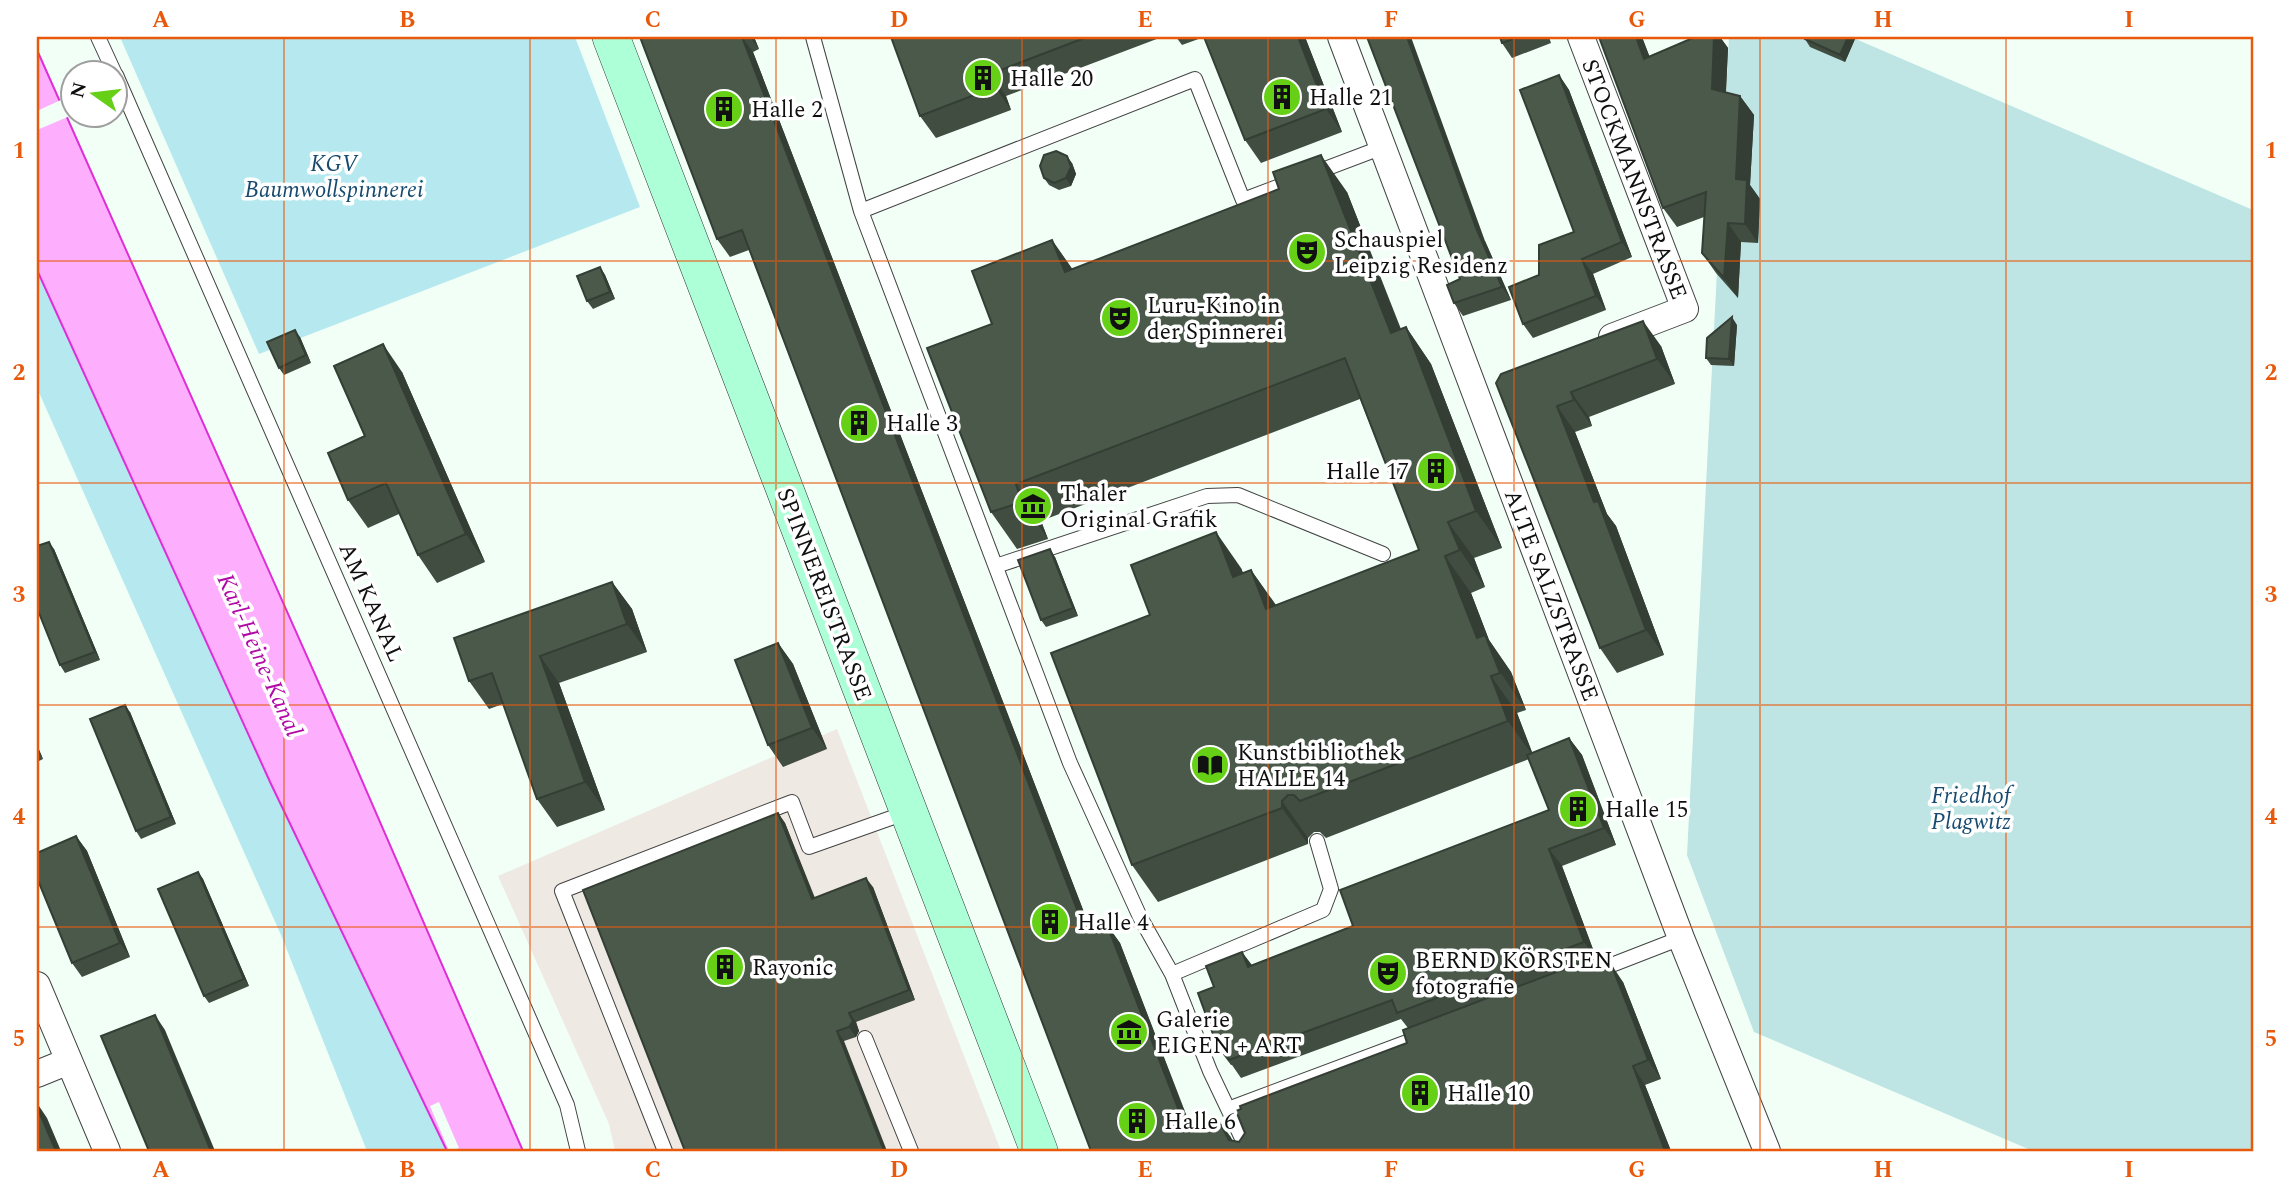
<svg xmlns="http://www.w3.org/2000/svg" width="2290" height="1188" font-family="Spectral,serif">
<rect width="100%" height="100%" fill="#f1fff7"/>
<!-- industrial -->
<path fill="#efe9e3" d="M837,729L1001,1151H615L609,1124L498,876Z"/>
<!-- green -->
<path fill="#b5e9ef" d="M120,37H575L640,207L259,354Z
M37,270L271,784L447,1151H367L281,935L37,388Z"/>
<!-- cemetery -->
<path fill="#bee5e3" d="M1729,37H1851L2253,210V1151H2033L1754,1032L1687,855Z"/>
<!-- water -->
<path fill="#fdaffd" stroke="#dd2ed8" stroke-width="2" d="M37,50L350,753L523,1151H447L271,784L37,270Z"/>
<!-- pier -->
<path fill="#f1fff7" d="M63,99L70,116L37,130V111Z
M439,1102L459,1148L452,1151H449L430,1106Z"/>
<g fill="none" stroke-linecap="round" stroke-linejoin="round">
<defs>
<path id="lane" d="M98,37L115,74
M813,37L861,211L1070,763L1140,917L1172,974L1210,1071L1248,1151
M116,75L567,1105L578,1151
M861,211L1195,79L1243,200L1383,147
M996,566L1207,496L1238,495L1383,554
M1596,971L1681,938
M1172,974L1323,910L1331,889L1317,841
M865,1038L911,1151
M1228,1109L1423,1036
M665,1151L562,891L792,802L809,847L908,812"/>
<path id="street" d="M1341,37L1681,938L1767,1151
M1581,37L1685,309L1612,337
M37,985L107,1151
M37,1074L69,1061"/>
<path id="secondary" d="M611,37L1039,1151"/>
</defs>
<!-- lane casing -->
<use href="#lane" stroke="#424242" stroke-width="16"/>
<!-- street casing -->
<use href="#street" stroke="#424242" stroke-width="28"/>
<!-- secondary casing -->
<use href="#secondary" stroke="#313131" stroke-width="38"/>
<!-- lane -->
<use href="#lane" stroke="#fff" stroke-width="14"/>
<!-- street -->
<use href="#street" stroke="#fff" stroke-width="26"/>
<!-- secondary -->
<use href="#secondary" stroke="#acffd7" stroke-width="37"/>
</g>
<!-- wall -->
<path fill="#404d40" d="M640,37H754L759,49L753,52L1091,931L1107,925L1120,943L1191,1127L1230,1136L1233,1141L1239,1142L1407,1043L1408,1028L1401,1019L1241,1078L1232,1065H1231L1218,1048L1214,987L1252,965L1353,926L1549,810L1529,759L1326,838L1320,832H1314L1308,838V844L1158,902L1132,865L1150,615L1241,568L1243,573L1251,570L1276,605L1419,550L1360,399L1041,521L1048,539L1017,549L991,512L992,324L1052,240L1072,269L1347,192L1401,329L1406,327L1431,364L1502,548L1474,558L1485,587L1471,593L1489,640L1511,672L1526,710L1517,713L1532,753L1569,738L1582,755L1616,845L1562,866L1597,960L1592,961L1597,969L1623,982L1661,1079L1645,1085L1671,1151H1091L749,250L730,257L717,239Z
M891,37H1162L1006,96L1011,110L936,138L920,116Z
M1176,37H1204L1182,45Z
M1204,37H1305L1342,132L1261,163L1245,140Z
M1500,37H1549L1551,43L1512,58L1502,43Z
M1642,37L1649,56L1695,37H1720L1728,48L1726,93L1740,96L1754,115L1750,185L1760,199L1758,243L1741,242L1738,298L1716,273L1702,253L1704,217L1677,227L1663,208Z
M1805,39H1855L1845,62L1810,47Z
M1559,75L1569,90L1632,257L1593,274L1606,310L1533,338L1523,324L1539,275L1574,232Z
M1072,163L1076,174L1071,186L1059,190L1049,185L1044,178Z
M1485,241L1511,300L1463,316L1454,303L1460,279Z
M600,267L605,275L615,299L593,309L587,301Z
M1737,325L1734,366L1711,365L1706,358Z
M300,337L311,363L284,375L279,368Z
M1661,346L1675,384L1589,417L1592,426L1575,432L1607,514L1616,526L1664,655L1617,673L1600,648L1496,383Z
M402,372L485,562L437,583L418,555L399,514L368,528L348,500L365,436Z
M54,549L100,660L65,673L60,665Z
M1055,557L1078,616L1046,627L1041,620Z
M612,582L632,609L647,652L559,683L605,810L557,827L537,799L503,704L489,709L469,681Z
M778,643L793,664L827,749L783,767L768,745Z
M130,712L176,824L141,839L136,831Z
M37,745L43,759L37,762Z
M778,813L785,823L814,898L873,887L915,1000L856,1022L859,1031L856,1037L844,1041L685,1151Z
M76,836L87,851L130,957L82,977L72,963Z
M198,872L203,879L249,986L209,1003L204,996Z"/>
<!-- shaded-wall -->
<path fill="#343e34" d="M742,37L753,52L1099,951L1086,933Z
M750,37H754L759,49Z
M1298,37H1305L1342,132L1326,109Z
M1407,37H1411L1485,241L1511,300L1502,287L1476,228Z
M1636,37H1642L1658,78L1644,59Z
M1714,37H1720L1728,48L1725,108L1712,89Z
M1848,37H1854L1855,39L1845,62L1840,55Z
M990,74L1006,96L1011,110L995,87Z
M1559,75L1569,90L1632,257L1622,242Z
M1740,96L1754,115L1750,185L1760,199L1758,243L1745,224L1736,179Z
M1321,155L1347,192L1416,370L1391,333Z
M1067,156L1072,163L1076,174L1071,186L1066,178Z
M1728,223L1741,242L1738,298L1724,278Z
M1052,240L1078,277L1065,272Z
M1582,259L1593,274L1606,310L1596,296Z
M600,267L605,275L615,299L610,292Z
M1732,317L1737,325L1734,366L1729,359Z
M1643,321L1661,346L1675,384L1657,359Z
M1406,327L1431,364L1502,548L1476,511Z
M295,330L300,337L311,363L306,355Z
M383,344L402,372L485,562L466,534Z
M1571,392L1589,417L1592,426L1574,400Z
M1557,406L1575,432L1607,514L1616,526L1664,655L1646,630Z
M1016,484L1041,521L1048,539L1022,502Z
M1448,522L1474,558L1485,587L1460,550Z
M1216,532L1241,568L1259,614L1233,577Z
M49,542L54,549L100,660L95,652Z
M1050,549L1055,557L1078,616L1073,608Z
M1445,556L1471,593L1489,640L1511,672L1526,710L1477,638Z
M1251,570L1277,607L1266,609Z
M612,582L632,609L647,652L627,624Z
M778,643L793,664L827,749L812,728Z
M540,656L559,683L605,810L585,782Z
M1491,676L1517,713L1534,757L1508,721Z
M125,705L130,712L176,824L171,817Z
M1569,738L1582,755L1616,845L1604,828Z
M37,745L43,759L37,750Z
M1282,801L1308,838V844L1282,808Z
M778,813L785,823L819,908L812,899Z
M76,836L87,851L130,957L120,943Z
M1549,849L1562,866L1597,960L1584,942Z
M198,872L203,879L249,986L244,979Z
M866,878L873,887L915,1000L909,990Z
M1107,925L1120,943L1198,1147L1186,1129Z
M1242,952L1255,969L1248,967Z
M1611,964L1623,982L1661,1079L1648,1060Z
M849,1013L856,1022L859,1031L856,1037L849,1027Z
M155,1015L165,1030L215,1151H211Z
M837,1031L844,1041L887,1151H884Z
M1633,1066L1645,1085L1671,1151H1665Z
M37,1103L47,1118L61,1151H56L37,1107Z
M1217,1118L1230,1136L1238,1151L1229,1140Z"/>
<!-- building -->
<path fill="#4a594a" stroke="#343e34" stroke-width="2" d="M640,37H742L1086,933L1107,925L1186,1129L1217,1118L1229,1140L1239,1142L1245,1133L1236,1111L1241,1109L1240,1106L1407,1043L1403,1030L1591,959L1594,970L1611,964L1633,1020L1648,1060L1633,1066L1665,1151H1091L742,230L717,239Z
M891,37H1087L990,74L995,87L920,116Z
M1204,37H1298L1326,109L1245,140Z
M1367,37H1407L1476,228L1502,287L1454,303L1447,285L1460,279Z
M1500,37H1519L1502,43Z
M1599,37H1636L1644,59L1695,37H1714L1712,89L1740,96L1736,179L1747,180L1745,224L1728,223L1724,278L1702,253L1706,192L1663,208Z
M1806,37H1848L1840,55L1805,39Z
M1559,75L1622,242L1582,259L1596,296L1523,324L1509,287L1539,275V245L1574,232L1520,90Z
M1056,151L1067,156L1071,167L1066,178L1054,183L1044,178L1040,166L1044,155Z
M1321,155L1391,333L1406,327L1476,511L1448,522L1460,550L1445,556L1477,638L1485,635L1500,673L1491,676L1508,721L1300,801L1294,795H1288L1282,801V808L1132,865L1051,653L1150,615L1131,565L1216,532L1233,577L1251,570L1266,609L1419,550L1345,358L1016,484L1022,502L991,512L927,348L992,324L972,271L1052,240L1065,272L1279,189L1273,172Z
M600,267L610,292L587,301L577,276Z
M1732,317L1729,359L1706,358L1707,338Z
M1643,321L1657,359L1571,392L1574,400L1557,406L1594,502L1598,501L1646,630L1600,648L1496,383L1501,374Z
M295,330L306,355L279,368L267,342Z
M383,344L466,534L418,555L386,483L348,500L328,453L365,436L334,366Z
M49,542L95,652L60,665L37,608V546Z
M1050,549L1073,608L1041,620L1018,560Z
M612,582L627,624L540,656L585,782L537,799L492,673L469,681L454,638Z
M778,643L812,728L768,745L735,660Z
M125,705L171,817L136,831L90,719Z
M1569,738L1604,828L1549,849L1584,942L1397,1013L1392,1000L1229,1060L1224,1046L1218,1048L1198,993L1214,987L1206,966L1242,952L1248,967L1353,926L1340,890L1549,810L1527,755Z
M778,813L812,899L866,878L909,990L849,1013L853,1021L849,1027L837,1031L884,1151H685L583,890Z
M76,836L120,943L72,963L37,878V853Z
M198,872L244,979L204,996L158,889Z
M155,1015L211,1151H149L101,1036Z
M37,1107L56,1151H37Z"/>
<!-- grid -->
<path fill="none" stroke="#e8590c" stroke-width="2" stroke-opacity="0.55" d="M284,37V1151M530,37V1151M776,37V1151M1022,37V1151M1268,37V1151M1514,37V1151M1760,37V1151M2006,37V1151M37,261H2253M37,483H2253M37,705H2253M37,927H2253"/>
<!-- icons -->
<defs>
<symbol id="building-disc" viewBox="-11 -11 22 22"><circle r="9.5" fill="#65d016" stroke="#fff"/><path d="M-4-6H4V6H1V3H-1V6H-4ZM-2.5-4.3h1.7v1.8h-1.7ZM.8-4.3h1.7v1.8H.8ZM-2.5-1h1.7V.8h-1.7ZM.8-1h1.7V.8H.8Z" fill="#111"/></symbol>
<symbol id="theatre-disc" viewBox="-11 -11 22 22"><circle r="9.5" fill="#65d016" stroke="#fff"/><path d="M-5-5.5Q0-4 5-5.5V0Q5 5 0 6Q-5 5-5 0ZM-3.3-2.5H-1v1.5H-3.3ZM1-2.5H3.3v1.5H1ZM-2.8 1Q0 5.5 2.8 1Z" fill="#111"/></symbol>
<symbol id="museum-disc" viewBox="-11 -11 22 22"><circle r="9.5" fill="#65d016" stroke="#fff"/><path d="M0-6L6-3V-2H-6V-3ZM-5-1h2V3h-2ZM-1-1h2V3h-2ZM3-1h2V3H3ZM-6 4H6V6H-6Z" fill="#111"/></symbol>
<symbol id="library-disc" viewBox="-11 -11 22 22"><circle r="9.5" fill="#65d016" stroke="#fff"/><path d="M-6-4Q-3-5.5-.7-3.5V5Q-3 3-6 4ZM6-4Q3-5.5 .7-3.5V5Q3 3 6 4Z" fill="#111"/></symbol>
</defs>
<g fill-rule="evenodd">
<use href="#building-disc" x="961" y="56" width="44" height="44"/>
<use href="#building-disc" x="1260" y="75" width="44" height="44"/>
<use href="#building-disc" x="702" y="87" width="44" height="44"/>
<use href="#theatre-disc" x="1285" y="230" width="44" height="44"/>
<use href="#theatre-disc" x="1098" y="296" width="44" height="44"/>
<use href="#building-disc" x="837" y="401" width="44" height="44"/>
<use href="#building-disc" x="1414" y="449" width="44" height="44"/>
<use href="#museum-disc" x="1011" y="484" width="44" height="44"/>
<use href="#library-disc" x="1188" y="743" width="44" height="44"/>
<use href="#building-disc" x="1556" y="787" width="44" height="44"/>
<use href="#building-disc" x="1028" y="900" width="44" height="44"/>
<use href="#building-disc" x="703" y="945" width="44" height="44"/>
<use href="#theatre-disc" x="1366" y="951" width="44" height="44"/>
<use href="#museum-disc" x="1107" y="1010" width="44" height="44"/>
<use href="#building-disc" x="1398" y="1071" width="44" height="44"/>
<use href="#building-disc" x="1115" y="1099" width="44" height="44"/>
</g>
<g text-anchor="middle" stroke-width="7" stroke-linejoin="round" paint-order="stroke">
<!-- poi labels -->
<g font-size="23" fill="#0f0f0f" stroke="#fff" text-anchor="start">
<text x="1010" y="86">Halle 20</text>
<text x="1309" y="105">Halle 21</text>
<text x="751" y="117">Halle 2</text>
<text x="1334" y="247">Schauspiel<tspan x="1334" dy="26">Leipzig Residenz</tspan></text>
<text x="1147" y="313">Luru-Kino in<tspan x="1147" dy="26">der Spinnerei</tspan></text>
<text x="886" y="431">Halle 3</text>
<text x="1409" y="479" text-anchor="end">Halle 17</text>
<text x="1060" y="501">Thaler<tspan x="1060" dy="26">Original Grafik</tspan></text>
<text x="1237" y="760">Kunstbibliothek<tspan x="1237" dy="26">HALLE 14</tspan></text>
<text x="1605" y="817">Halle 15</text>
<text x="1077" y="930">Halle 4</text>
<text x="1415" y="968">BERND KÖRSTEN<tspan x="1415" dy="26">fotografie</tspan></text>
<text x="752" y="975">Rayonic</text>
<text x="1156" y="1027">Galerie<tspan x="1156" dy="26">EIGEN + ART</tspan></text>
<text x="1447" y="1101">Halle 10</text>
<text x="1164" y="1129">Halle 6</text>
</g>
<!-- park labels -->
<g font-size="23" font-style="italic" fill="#174a6f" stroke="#fff">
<text x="334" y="171">KGV<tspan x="334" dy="26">Baumwollspinnerei</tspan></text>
<text x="1971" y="803">Friedhof<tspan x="1971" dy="26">Plagwitz</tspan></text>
</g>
<!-- street labels -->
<g font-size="23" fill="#0f0f0f" stroke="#fff">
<text transform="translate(1635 179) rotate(69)" y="8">STOCKMANNSTRASSE</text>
<text transform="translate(825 594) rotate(69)" y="8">SPINNEREISTRASSE</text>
<text transform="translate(1552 595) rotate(69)" y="8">ALTE SALZSTRASSE</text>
<text transform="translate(372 602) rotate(66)" y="8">AM KANAL</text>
</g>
<!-- water labels -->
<g font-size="24" font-style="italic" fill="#b109a6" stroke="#fff">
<text transform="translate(260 655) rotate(66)" y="8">Karl-Heine-Kanal</text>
</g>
</g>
<!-- border -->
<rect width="2290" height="1188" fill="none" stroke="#ffffff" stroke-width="77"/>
<!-- north arrow -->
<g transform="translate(94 94) rotate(284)"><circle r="33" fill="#ffffff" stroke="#9f9f9f" stroke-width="2"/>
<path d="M0-5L12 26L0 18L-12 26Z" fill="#65d016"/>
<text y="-10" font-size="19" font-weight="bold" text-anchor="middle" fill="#0f0f0f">N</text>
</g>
<rect x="38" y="38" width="2214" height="1112" fill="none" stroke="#e8590c" stroke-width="2.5"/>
<g font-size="23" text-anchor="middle" font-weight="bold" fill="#e8590c">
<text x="161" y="27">A</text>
<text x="407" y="27">B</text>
<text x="653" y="27">C</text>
<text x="899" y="27">D</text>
<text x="1145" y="27">E</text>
<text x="1391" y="27">F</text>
<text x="1637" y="27">G</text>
<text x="1883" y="27">H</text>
<text x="2129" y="27">I</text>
<text x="19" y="158">1</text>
<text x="2271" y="158">1</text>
<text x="19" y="380">2</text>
<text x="2271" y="380">2</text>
<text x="19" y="602">3</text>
<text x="2271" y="602">3</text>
<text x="19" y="824">4</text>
<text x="2271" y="824">4</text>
<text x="19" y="1046">5</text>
<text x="2271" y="1046">5</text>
<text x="161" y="1177">A</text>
<text x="407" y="1177">B</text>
<text x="653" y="1177">C</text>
<text x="899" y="1177">D</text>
<text x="1145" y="1177">E</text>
<text x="1391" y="1177">F</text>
<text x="1637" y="1177">G</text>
<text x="1883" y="1177">H</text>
<text x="2129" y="1177">I</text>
</g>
</svg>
